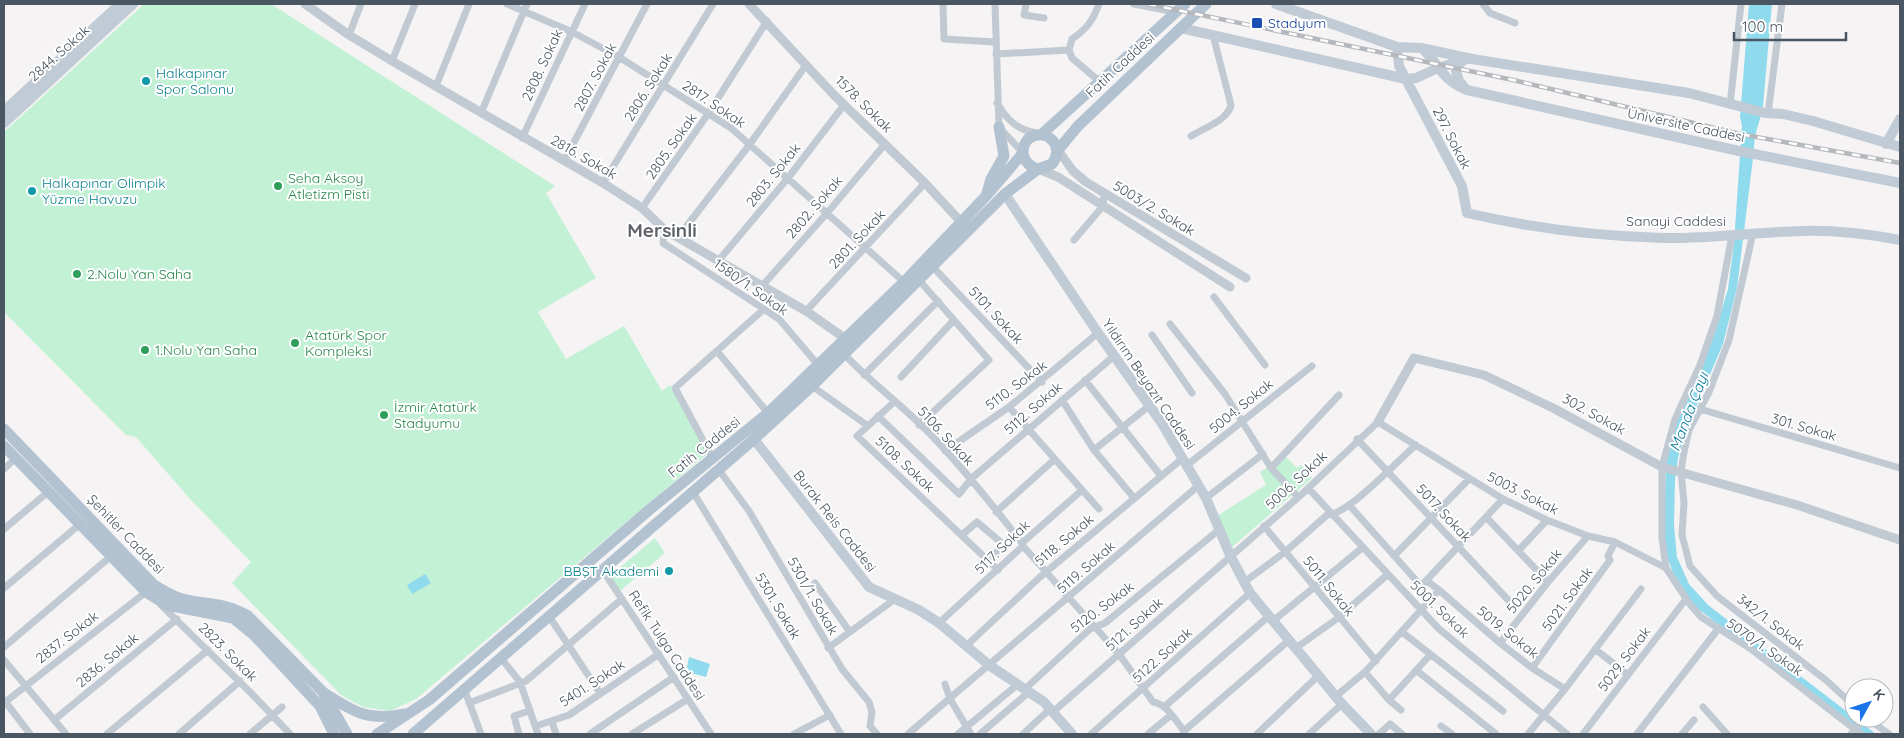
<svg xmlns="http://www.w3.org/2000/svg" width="1904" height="738" font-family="Quicksand,sans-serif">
<rect width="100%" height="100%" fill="#f5f3f3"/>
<!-- green -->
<path fill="#c3f1d5" d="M144,4H271L555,186L546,193L596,278L538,312L566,359L624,326L662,391L670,385L707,454L416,699L390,711L363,707L341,695L232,583L251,562L191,500L136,437L126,435L4,312V132Z
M1285,456L1297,468L1301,465L1312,478L1231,548L1217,516L1266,485L1260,472Z
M655,538L665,553L620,591L610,576Z"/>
<!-- water -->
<path fill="#90daee" d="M1749,4H1772L1763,106C1760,124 1754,131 1754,150L1737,288L1723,344L1685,433L1678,458L1675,480L1674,525L1677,557L1689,584L1708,605L1876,734H1862L1693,605L1675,579L1666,553L1664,529L1666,463L1676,422L1714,335L1728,289L1734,243L1742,126L1740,117Z
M425,574L431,583L412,594L407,585Z
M689,657L710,664L706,677L691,673L687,667Z"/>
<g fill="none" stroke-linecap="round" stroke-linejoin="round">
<!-- minor -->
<path stroke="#c1cad2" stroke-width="7" d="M507,4L572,32L619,57L731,128L904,282
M943,4L944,39L995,42
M995,4L999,127L1023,153
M1026,4L1024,15L1044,18
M1134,4L1175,12
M1483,4L1490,13L1515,23
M349,35L361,4
M1069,50L1072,39C1087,29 1093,20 1099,4
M996,54L1069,50L1072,58L1099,81
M392,61L415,4
M436,86L469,4
M997,103C1007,120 1017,130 1037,133
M1730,105L1741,4
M481,113L527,4
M1768,114L1782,4
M1191,136C1204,128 1228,120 1231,105L1213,35
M522,138L585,4
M564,161L647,4
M603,183L713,4
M642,208L708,114L767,21
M665,230L663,243L779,319L819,366
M1753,233L1729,340L1709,392L1689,430L1684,452L1681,471L1684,503L1682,535L1690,566L1717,596L1827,681L1854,706
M1732,235L1717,316L1700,365L1675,419L1662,467V538L1666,568L1689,603L1701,617L1751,649L1861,734
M679,236L750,144L806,65
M1074,240L1103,206L1104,193
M719,260L788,178L844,105
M932,266L1042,382
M918,279L989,360L919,425
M762,286L828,212L885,144
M1214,297L1265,365
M806,311L925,183
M1170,324L1225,394L1271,468L1298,497
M1152,335L1192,393
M717,351L768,413
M844,354C872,384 905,407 933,437C965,470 994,507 1022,543
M864,375L938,301
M901,377L954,320
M1085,380L1161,476
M812,386L868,426L857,436L998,570
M1062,400L1094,450L1134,498
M1009,407L1099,509
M1700,409L1900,468
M878,416L959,494L972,478L1114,356
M868,426L895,401
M1357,439L1512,604
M1094,450L1149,406
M945,451L1009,407L1098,333
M713,459L675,388L764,309
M1186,466L1312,366
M1271,468L1339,395
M4,469L16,458
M719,470L749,511L842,669L869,702L872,712L870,726L877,734
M1308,488L1439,629L1567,734
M693,492L841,734
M1206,498L1263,454
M1350,506L1421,586L1503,499
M996,512L1055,459
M1486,517L1548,582
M1264,526L1376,661
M4,529L48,492
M962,535L977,522L1004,545L988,560
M1023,546L1119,654L1153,702C1167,704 1176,721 1184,731L1183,734
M1518,551L1547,520
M1394,556L1469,479
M602,569L711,734
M815,583L850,632
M1243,583L1285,552L1327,515C1348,515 1398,460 1416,445
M4,588L79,525
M1439,590L1500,643L1532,668L1565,689
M161,605L252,694L290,734
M549,616L600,693
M1273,621L1362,548
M939,623L1023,546L1022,543L1082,490
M1402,632L1503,711
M1500,643L1548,582L1588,536
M966,646L1040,577L1183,458
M4,647L110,557
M828,648L895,599
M1296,648L1338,618L1387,575
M1595,649L1627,674
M501,658L520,682L538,734
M4,660L66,734
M1532,668L1610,560L1608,556L1615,542
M1416,670L1496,734
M1365,672L1389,700L1401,710
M945,684L950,699L971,734
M1025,689L1090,629L1105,623L1220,529
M465,691L481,734
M1336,696L1365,672L1439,590L1427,581
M4,700L30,734
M1389,700L1430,655
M4,703L146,592L147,593
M469,703L526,681L622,599
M1164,707L1269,616
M1703,707L1727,734
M1054,711L1302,494L1378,422L1503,499L1547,520L1588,536L1615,542L1666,568
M1867,718L1889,734
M54,720L177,619
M552,722L556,734
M536,726L569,715L659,654
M1441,726L1452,734
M1184,731L1288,641
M107,734L208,650
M179,734L240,681
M250,734L282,707
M519,734L514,716L529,711
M590,734L674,677
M632,734L688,699
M794,734L830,715
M908,734L1198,486
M958,734L1017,685
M980,734L1029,692
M1023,734L1051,708
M1091,734L1250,593
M1148,734L1171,715
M1257,734L1319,675
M1309,734L1342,704
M1379,734L1390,724L1402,734
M1528,734L1565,689L1641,589
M1583,734L1686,599
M1637,734L1718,629
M1682,734L1694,720
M1851,734L1864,718"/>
<!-- tertiary -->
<path stroke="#c1cad2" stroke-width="9" d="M305,4L349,35L392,61L603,183L642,208L665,230L806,311L846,339
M749,4L834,95L925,183L961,222
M1058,150L1073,171L1086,182L1246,278
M1038,169L1058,177L1230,287
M1378,422L1414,358L1484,375L1553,408L1662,467L1797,505L1900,540"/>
<!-- secondary -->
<path stroke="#c1cbd6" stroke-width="10" d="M1276,4L1397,47L1421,48L1472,59L1689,93L1765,113L1783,114L1813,121L1900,147
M1181,28L1406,79L1416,78L1438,68L1468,59
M1397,47L1399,66L1462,186L1467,213C1531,228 1597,236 1662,238C1709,239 1756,232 1802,231C1836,230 1868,234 1900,240
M1422,48C1441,66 1441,80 1467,90L1739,151L1900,183
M1462,61L1456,71L1459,81L1466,89
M4,111L120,4
M4,123L133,4
M1886,144L1900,119
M1005,194L1098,333L1161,422L1206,498L1230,555L1250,593L1342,704L1371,734
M754,431V439L869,587L919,610L939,623L989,665L1044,702L1072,734"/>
<!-- primary -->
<path stroke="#b3c2d1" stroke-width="11" d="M1042,134L1185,4
M1058,150L1078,126L1206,4
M987,193L991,179L1004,156L999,127
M4,429L154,585C162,590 170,595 179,598C202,605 226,602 248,616L323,692L347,734
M4,446L146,592L167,605L233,618L254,635L320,706L334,734
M324,693C352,711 368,722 404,714
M377,734L429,700L649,510L768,413L904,282L987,195L1023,153
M413,734L754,439L812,386L1005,194L1038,169L1052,164C1066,146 1046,126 1028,139C1018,151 1024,165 1038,169"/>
<defs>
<path id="rail" d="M1148,4L1513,80L1740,134L1900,163"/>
</defs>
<!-- rail casing -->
<use href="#rail" stroke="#b5b8bd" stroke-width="4.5"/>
<!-- rail -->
<use href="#rail" stroke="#fff" stroke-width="2.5" stroke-dasharray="8" stroke-linecap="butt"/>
</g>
<!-- markers -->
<rect fill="#1a4fb4" stroke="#fff" stroke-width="2" x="1251" y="17" width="12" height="12" rx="2.5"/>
<g fill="#0f9aa8" stroke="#fff" stroke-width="2">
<circle cx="146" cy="81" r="5"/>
<circle cx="32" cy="191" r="5"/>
<circle cx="669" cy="571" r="5"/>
</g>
<g fill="#2e9e5b" stroke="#fff" stroke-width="2">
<circle cx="278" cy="186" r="5"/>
<circle cx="77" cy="274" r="5"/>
<circle cx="295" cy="343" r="5"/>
<circle cx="145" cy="350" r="5"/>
<circle cx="384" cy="415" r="5"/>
</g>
<g text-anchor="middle" stroke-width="4" stroke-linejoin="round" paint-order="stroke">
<!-- transit labels -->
<g font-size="14" fill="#164399" stroke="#fff" text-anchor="start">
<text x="1268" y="28">Stadyum</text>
</g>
<!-- street labels -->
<g font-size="14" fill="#4a5661" stroke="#fff">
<text transform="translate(59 53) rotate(-42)" y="5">2844. Sokak</text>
<text transform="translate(542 65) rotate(-65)" y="5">2808. Sokak</text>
<text transform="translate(1120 65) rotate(-43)" y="5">Fatih Caddesi</text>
<text transform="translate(595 77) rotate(-62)" y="5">2807. Sokak</text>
<text transform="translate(648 87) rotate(-58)" y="5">2806. Sokak</text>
<text transform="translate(714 104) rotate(34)" y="5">2817. Sokak</text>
<text transform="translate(864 104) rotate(45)" y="5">1578. Sokak</text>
<text transform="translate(1686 125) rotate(12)" y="5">Üniversite Caddesi</text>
<text transform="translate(1452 138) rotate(63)" y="5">297. Sokak</text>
<text transform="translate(671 146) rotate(-55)" y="5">2805. Sokak</text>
<text transform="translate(584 157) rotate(30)" y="5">2816. Sokak</text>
<text transform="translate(773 175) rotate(-51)" y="5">2803. Sokak</text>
<text transform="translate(814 207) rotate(-49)" y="5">2802. Sokak</text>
<text transform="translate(1154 208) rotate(31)" y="5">5003/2. Sokak</text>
<text x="1676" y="226">Sanayi Caddesi</text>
<text transform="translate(857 239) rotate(-47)" y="5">2801. Sokak</text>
<text transform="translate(751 287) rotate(35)" y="5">1580/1. Sokak</text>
<text transform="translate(996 315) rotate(47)" y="5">5101. Sokak</text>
<text transform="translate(1149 384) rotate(56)" y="5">Yıldırım Beyazıt Caddesi</text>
<text transform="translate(1016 385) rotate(-37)" y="5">5110. Sokak</text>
<text transform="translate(1241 406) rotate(-39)" y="5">5004. Sokak</text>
<text transform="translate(1033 408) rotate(-41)" y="5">5112. Sokak</text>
<text transform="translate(1594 414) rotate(29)" y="5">302. Sokak</text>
<text transform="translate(1804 427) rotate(16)" y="5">301. Sokak</text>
<text transform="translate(946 436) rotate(47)" y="5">5106. Sokak</text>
<text transform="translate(704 447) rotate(-39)" y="5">Fatih Caddesi</text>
<text transform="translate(905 464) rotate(43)" y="5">5108. Sokak</text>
<text transform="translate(1296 480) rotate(-43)" y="5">5006. Sokak</text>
<text transform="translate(1523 493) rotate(27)" y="5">5003. Sokak</text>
<text transform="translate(1444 513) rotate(47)" y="5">5017. Sokak</text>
<text transform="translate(835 521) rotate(52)" y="5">Burak Reis Caddesi</text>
<text transform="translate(126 534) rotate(46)" y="5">Şehitler Caddesi</text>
<text transform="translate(1064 540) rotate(-40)" y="5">5118. Sokak</text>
<text transform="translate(1002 547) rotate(-44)" y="5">5117. Sokak</text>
<text transform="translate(1086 567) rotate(-41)" y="5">5119. Sokak</text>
<text transform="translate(1534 581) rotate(-51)" y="5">5020. Sokak</text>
<text transform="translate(1329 586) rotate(51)" y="5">5011. Sokak</text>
<text transform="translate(813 596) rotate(60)" y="5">5301/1. Sokak</text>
<text transform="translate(1567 599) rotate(-54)" y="5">5021. Sokak</text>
<text transform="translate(778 606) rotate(59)" y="5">5301. Sokak</text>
<text transform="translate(1102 607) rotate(-37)" y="5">5120. Sokak</text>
<text transform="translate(1440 609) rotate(44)" y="5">5001. Sokak</text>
<text transform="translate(1771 622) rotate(38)" y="5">342/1. Sokak</text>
<text transform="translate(1134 624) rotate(-42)" y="5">5121. Sokak</text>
<text transform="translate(1508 632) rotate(39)" y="5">5019. Sokak</text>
<text transform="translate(67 637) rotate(-38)" y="5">2837. Sokak</text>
<text transform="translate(667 645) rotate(57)" y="5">Refik Tulga Caddesi</text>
<text transform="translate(1765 647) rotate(35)" y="5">5070/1. Sokak</text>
<text transform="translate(228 652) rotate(45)" y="5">2823. Sokak</text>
<text transform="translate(1162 655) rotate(-42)" y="5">5122. Sokak</text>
<text transform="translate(1624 659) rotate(-53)" y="5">5029. Sokak</text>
<text transform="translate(107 660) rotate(-40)" y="5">2836. Sokak</text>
<text transform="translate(592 683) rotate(-33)" y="5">5401. Sokak</text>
</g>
<!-- culture labels -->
<g font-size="14" fill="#0d838f" stroke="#fff" text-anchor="start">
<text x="156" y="78">Halkapınar<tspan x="156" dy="16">Spor Salonu</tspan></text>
<text x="42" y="188">Halkapınar Olimpik<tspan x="42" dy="16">Yüzme Havuzu</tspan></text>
<text x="659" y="576" text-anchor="end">BBŞT Akademi</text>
</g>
<!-- leisure labels -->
<g font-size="14" fill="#27864d" stroke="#fff" text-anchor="start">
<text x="288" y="183">Seha Aksoy<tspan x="288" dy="16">Atletizm Pisti</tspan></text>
<text x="87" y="279">2.Nolu Yan Saha</text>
<text x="305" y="340">Atatürk Spor<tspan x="305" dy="16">Kompleksi</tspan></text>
<text x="155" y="355">1.Nolu Yan Saha</text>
<text x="394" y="412">İzmir Atatürk<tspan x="394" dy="16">Stadyumu</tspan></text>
</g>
<!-- water labels -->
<g font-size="15" font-style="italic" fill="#0c7c9b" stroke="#fff">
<text transform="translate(1689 412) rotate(-69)" y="5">Manda Çayı</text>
</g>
<!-- district labels -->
<g font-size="19" font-weight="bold" fill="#5f6368" stroke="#fff">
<text x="662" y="237">Mersinli</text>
</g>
</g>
<!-- border -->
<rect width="1904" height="738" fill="none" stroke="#4a5661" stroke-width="10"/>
<!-- north arrow -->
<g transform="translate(1869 703) rotate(50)"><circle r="24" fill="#ffffff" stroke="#b7bbc0"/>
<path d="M0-4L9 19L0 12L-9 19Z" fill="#1a73e8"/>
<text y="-8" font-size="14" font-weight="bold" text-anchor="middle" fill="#4a5661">K</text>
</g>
<!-- scale -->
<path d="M1734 32v8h112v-8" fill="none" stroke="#4a5661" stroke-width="2.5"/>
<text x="1742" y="32" font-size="15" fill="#4a5661" stroke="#ffffff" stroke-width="4" paint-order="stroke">100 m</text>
</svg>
